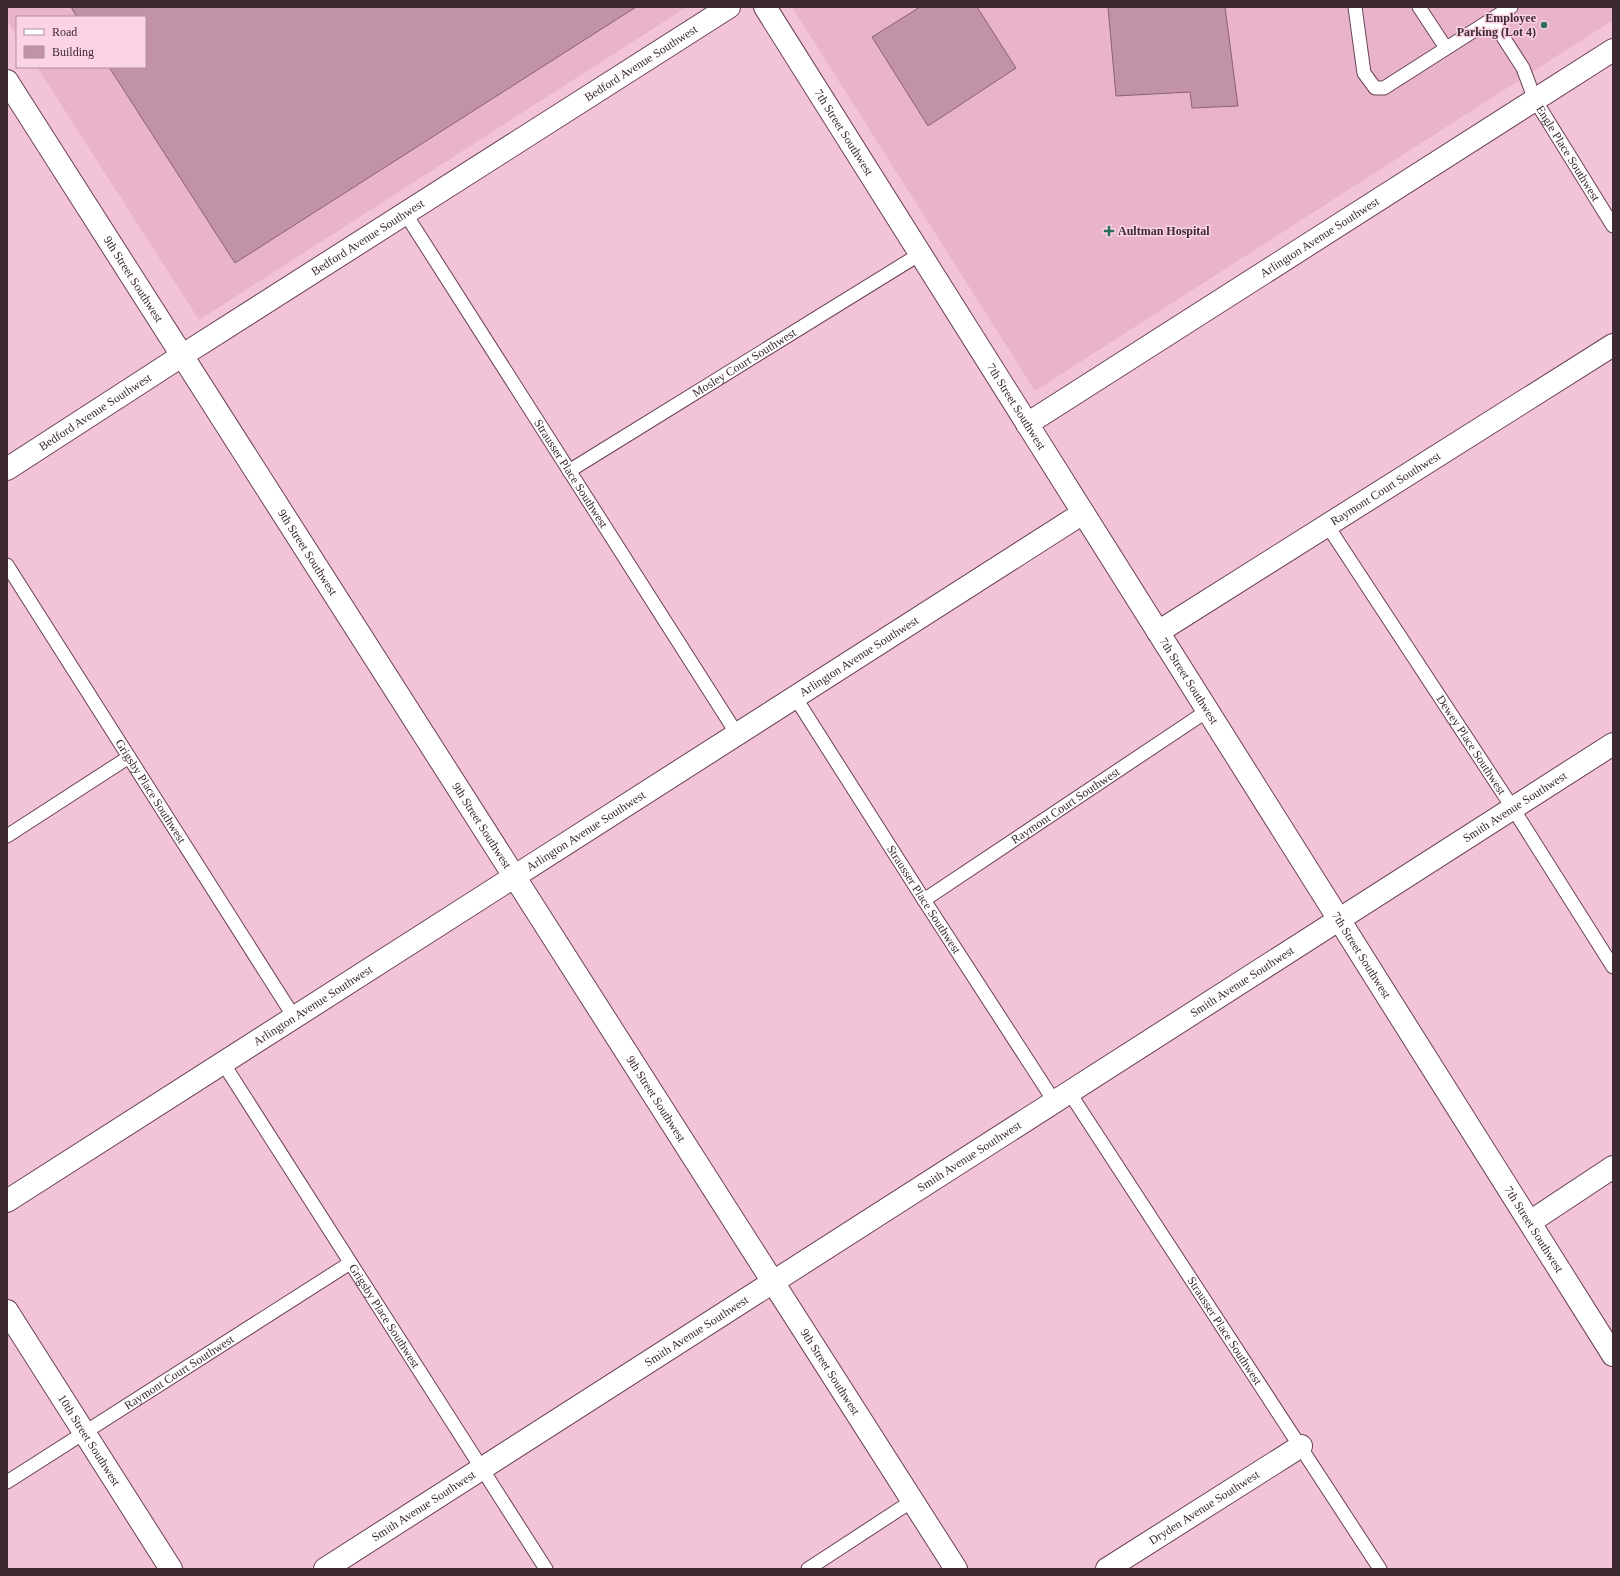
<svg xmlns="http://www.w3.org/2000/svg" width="1620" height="1576" font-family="Georgia,serif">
<rect width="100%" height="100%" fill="#f3c3d9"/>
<!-- built -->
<path fill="#e9b3cc" d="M7,7H687L199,320L37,67H145V17H17V36L7,21Z
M792,7H1613V20L1035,391Z"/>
<!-- building -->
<path fill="#c192a8" stroke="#8b6075" d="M71,7H636L235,263L109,67H145V17H77Z
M920,7H977L1016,68L928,126L872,37Z
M1108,7H1225L1238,106L1192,108L1190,92L1116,96Z"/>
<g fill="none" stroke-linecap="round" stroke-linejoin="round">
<defs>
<g id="lane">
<path d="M1355,7L1364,73L1375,88H1384L1511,7"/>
<path d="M1419,7L1446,48"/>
<path id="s1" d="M1492,20L1523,68L1535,100L1613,226"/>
<path id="s2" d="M405,213L737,734"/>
<path id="s3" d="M569,471L920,254"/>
<path id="s4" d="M1327,525L1512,807L1613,967"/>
<path id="s5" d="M7,565L294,1017"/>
<path id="s6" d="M795,697L924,900L1054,1101"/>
<path d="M7,836L129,757"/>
<path id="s7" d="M924,900L1207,711"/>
<path id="s8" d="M223,1063L546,1569"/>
<path id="s9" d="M1069,1092L1380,1569"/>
<path id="s10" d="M7,1482L350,1263"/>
<path d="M808,1569L912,1501"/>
</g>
<g id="street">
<path id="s11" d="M765,7L1613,1355"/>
<path id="s12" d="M1027,424L1613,50"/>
<path id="s13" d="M7,469L183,355"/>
<path id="s14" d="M1158,632L1613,345"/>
<path id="s15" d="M7,1201L1083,513"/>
<path d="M1530,1222L1613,1167"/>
<path id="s16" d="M7,1311L171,1569"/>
<path id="s17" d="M325,1569L1613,744"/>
<path id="s18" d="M1107,1569L1301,1446"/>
</g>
<g id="secondary">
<path id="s19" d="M7,81L956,1569"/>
<path id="s20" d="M183,355L729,7"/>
</g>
</defs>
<!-- lane casing -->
<use href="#lane" stroke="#6a4255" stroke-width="15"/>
<!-- street casing -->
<use href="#street" stroke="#6a4255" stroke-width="24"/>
<!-- secondary casing -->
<use href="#secondary" stroke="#6a4255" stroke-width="24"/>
<!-- lane -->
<use href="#lane" stroke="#fff" stroke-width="13"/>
<!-- street -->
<use href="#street" stroke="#fff" stroke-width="22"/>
<!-- secondary -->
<use href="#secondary" stroke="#fff" stroke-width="22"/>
</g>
<!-- markers -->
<g fill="#2f6d59" stroke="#fbd3e5" stroke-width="1.5">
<circle cx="1544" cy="25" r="4"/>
<path d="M1107 225h4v4h4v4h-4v4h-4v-4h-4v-4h4z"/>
</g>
<g text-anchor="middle" stroke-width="3" stroke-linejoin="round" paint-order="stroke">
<!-- poi labels -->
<g font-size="12" font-weight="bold" fill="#3c2932" stroke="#fbd3e5" text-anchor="end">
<text x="1536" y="22">Employee<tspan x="1536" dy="14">Parking (Lot 4)</tspan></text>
<text x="1118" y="235" text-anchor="start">Aultman Hospital</text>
</g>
<!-- street labels -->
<g font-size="12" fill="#3c2932" stroke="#fbd3e5">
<text dy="4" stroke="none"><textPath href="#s20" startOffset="543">Bedford Avenue Southwest</textPath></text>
<text dy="4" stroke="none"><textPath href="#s11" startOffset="148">7th Street Southwest</textPath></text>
<text dy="4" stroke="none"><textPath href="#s1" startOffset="154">Engle Place Southwest</textPath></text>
<text dy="4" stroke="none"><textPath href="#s20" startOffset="219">Bedford Avenue Southwest</textPath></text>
<text dy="4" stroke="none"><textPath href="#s12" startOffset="347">Arlington Avenue Southwest</textPath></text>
<text dy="4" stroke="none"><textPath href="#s19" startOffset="235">9th Street Southwest</textPath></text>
<text dy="4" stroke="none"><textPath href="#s3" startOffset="206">Mosley Court Southwest</textPath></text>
<text dy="4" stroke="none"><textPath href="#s11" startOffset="472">7th Street Southwest</textPath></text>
<text dy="4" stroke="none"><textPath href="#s13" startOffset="105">Bedford Avenue Southwest</textPath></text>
<text dy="4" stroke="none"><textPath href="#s2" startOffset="309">Strausser Place Southwest</textPath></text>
<text dy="4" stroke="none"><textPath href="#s14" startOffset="269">Raymont Court Southwest</textPath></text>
<text dy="4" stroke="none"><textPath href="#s19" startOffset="559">9th Street Southwest</textPath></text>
<text dy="4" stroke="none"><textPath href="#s15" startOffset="1011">Arlington Avenue Southwest</textPath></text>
<text dy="4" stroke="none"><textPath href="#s11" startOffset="796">7th Street Southwest</textPath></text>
<text dy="4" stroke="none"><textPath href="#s4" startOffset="263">Dewey Place Southwest</textPath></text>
<text dy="4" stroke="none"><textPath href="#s5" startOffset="268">Grigsby Place Southwest</textPath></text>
<text dy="4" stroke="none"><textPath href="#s7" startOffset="170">Raymont Court Southwest</textPath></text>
<text dy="4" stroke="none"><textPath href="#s17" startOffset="1413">Smith Avenue Southwest</textPath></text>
<text dy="4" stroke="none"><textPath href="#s19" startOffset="883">9th Street Southwest</textPath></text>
<text dy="4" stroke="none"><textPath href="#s15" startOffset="687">Arlington Avenue Southwest</textPath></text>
<text dy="4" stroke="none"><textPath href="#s6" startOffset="240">Strausser Place Southwest</textPath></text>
<text dy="4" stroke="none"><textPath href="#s11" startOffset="1120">7th Street Southwest</textPath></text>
<text dy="4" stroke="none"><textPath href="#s17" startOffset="1089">Smith Avenue Southwest</textPath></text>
<text dy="4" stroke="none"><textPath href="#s15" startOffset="363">Arlington Avenue Southwest</textPath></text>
<text dy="4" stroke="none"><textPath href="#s19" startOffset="1207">9th Street Southwest</textPath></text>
<text dy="4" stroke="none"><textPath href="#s17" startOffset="765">Smith Avenue Southwest</textPath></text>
<text dy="4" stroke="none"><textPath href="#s11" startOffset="1444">7th Street Southwest</textPath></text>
<text dy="4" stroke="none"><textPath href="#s8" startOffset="300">Grigsby Place Southwest</textPath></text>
<text dy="4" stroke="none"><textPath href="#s9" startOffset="285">Strausser Place Southwest</textPath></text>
<text dy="4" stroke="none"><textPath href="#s17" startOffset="441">Smith Avenue Southwest</textPath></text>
<text dy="4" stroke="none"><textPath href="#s10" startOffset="204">Raymont Court Southwest</textPath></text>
<text dy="4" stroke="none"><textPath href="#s19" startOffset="1531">9th Street Southwest</textPath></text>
<text dy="4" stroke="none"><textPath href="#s16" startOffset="153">10th Street Southwest</textPath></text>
<text dy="4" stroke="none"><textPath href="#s17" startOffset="117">Smith Avenue Southwest</textPath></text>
<text dy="4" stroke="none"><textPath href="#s18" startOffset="115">Dryden Avenue Southwest</textPath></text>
</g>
</g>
<!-- border -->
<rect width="1620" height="1576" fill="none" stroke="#3c2932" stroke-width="16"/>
<!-- legend -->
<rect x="16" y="16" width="130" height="52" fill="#fbd3e5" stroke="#af8f9d"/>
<rect x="24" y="29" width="20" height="6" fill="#ffffff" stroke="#af8f9d"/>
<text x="52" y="36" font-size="12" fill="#3c2932">Road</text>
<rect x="24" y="46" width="20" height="12" fill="#c192a8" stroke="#af8f9d"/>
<text x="52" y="56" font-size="12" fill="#3c2932">Building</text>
</svg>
